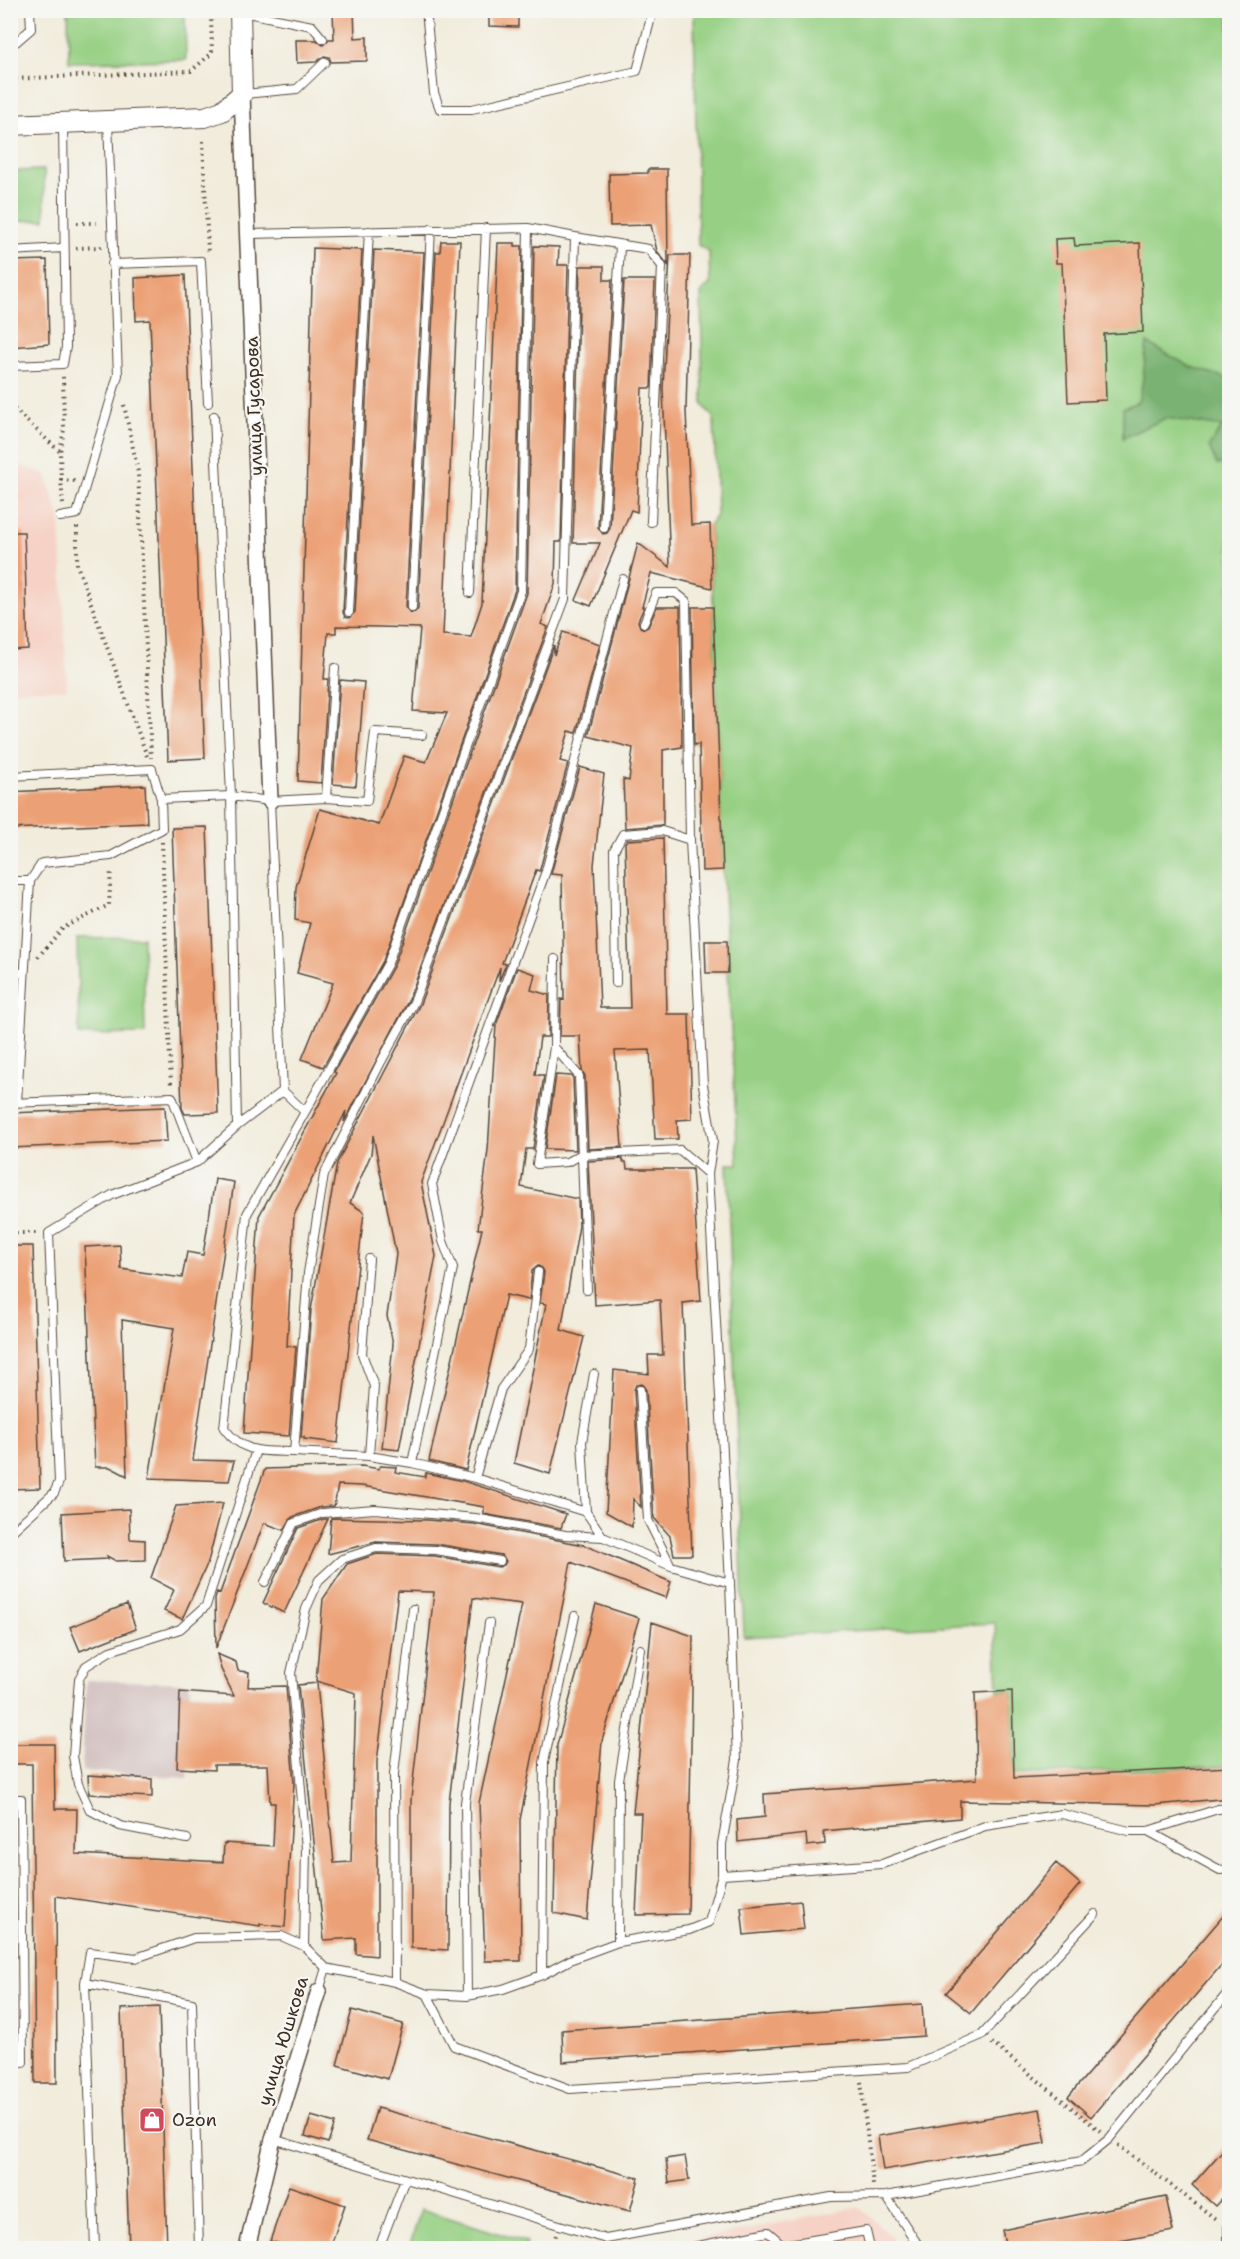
<svg xmlns="http://www.w3.org/2000/svg" width="1240" height="2259" font-family="'Shantell Sans',sans-serif">
<rect width="100%" height="100%" fill="#f6f6f2"/>
<filter id="ink" filterUnits="userSpaceOnUse"><feTurbulence type="fractalNoise" baseFrequency=".0167" numOctaves="2"/><feDisplacementMap in="SourceGraphic" scale="12" xChannelSelector="R" yChannelSelector="G"/><feConvolveMatrix kernelMatrix="1 2 1 2 8 2 1 2 1" color-interpolation-filters="sRGB"/></filter>
<filter id="wash" filterUnits="userSpaceOnUse"><feTurbulence type="fractalNoise" baseFrequency=".008" numOctaves="4" result="noise"/><feDisplacementMap in="SourceGraphic" scale="24" xChannelSelector="R" yChannelSelector="G"/><feGaussianBlur stdDeviation="1.35" result="paint"/><feColorMatrix in="noise" values="0 0 0 0 0 0 0 0 0 0 0 0 0 0 0 0 0 1.4 0 .05"/><feComposite in="paint" operator="in"/></filter>
<g filter="url(#wash)">
<rect width="100%" height="100%" fill="#f1ecdb"/>
<!-- built -->
<path fill="#f6d1c5" d="M10,456L15,463L45,474L60,517L67,689L11,690Z
M859,2207L891,2236L894,2248H655Z"/>
<!-- industrial -->
<path fill="#d1bfbf" d="M86,1680L189,1683L190,1693L217,1694L214,1770L188,1769V1778L82,1771Z"/>
<!-- green -->
<path fill="#97d084" stroke="#697d51" stroke-width="1.5" d="M68,11H185L186,60L69,62Z
M694,11H1229V1766L1014,1775L1012,1691H998L995,1623L744,1637L727,1164H738L723,870L710,524L717,514L714,418L703,405L701,292L710,284L709,252L698,245Z
M44,170L45,220L11,221V171Z
M143,937L145,1034L79,1035L77,938Z
M421,2209L526,2242L524,2248H409Z"/>
<!-- forest -->
<path fill="#79b272" stroke="#5a6e48" stroke-width="1.5" d="M1147,343L1189,366L1229,379V462L1217,465L1209,446L1222,427L1166,418L1123,438V408L1138,402L1142,385Z"/>
<g id="blocks">
<!-- building -->
<path fill="#eca075" d="M333,10H354L355,38L367,37V61L331,62L329,57L324,56L316,62L297,63L296,40H316L323,45L329,39H334Z
M489,10H518V27L489,26Z
M648,169H667L668,265L657,251L651,225L610,226L609,174L648,173Z
M1074,238L1075,246L1140,243L1143,332L1104,334L1106,400L1068,402L1062,263H1056L1055,239Z
M441,241H460L443,635L471,637L482,603L498,243H515V246H522L515,590L383,961L323,1067L302,1059L333,983L297,973L310,923L295,920L296,887L320,809L379,825L404,756L426,762L447,713L413,711L420,628L336,626V633H328L324,679H328L321,783L298,781L313,248L362,250L343,612L345,617L349,618L355,612L374,250L424,252L406,607L411,613L415,612L418,608L436,252H440Z
M534,246L559,247L558,265H568L561,542H556L555,584L541,624L548,627L409,999L344,1122L346,1111L294,1215L287,1346L296,1347L289,1436L244,1433L259,1216L336,1073L334,1072L394,965L527,593Z
M670,255H690L686,411L691,525L710,524L712,588L651,573L642,607H644L638,621L640,627L644,629L648,627L657,607H680L682,747L663,750V825L625,828L623,779L629,781L633,748L588,736L638,543L670,567L663,388Z
M47,260L49,344L10,347V261Z
M580,266H604V280H612L598,528L603,534L607,533L610,528L624,280H655L651,388H642L637,512L631,510L591,606L576,600L600,543H573Z
M185,275L205,758L168,760L150,320L136,321L135,278Z
M10,532H24L28,649L10,650Z
M692,607H713L723,870L702,871L699,744L694,745Z
M563,632L600,644L576,733L569,731L560,761L568,763L540,869V871L536,870L502,963L506,964L499,981L500,967L421,1182L436,1256L399,1450L382,1448L393,1344L387,1316L396,1254L373,1135L371,1154L350,1203L364,1212L338,1443L304,1439V1437H301L311,1310L337,1163L420,1004L554,645V655Z
M340,680L364,682L356,786L333,784Z
M580,767L604,774L594,865L600,1008H630L625,843L627,840L663,838L667,1014H689L692,1119L677,1120L678,1139H655L650,1050L615,1051L622,1147L588,1149L585,1076L582,1071L580,1036H560L561,999L564,1000L562,875L551,874Z
M145,785L147,823L10,829V792Z
M207,827L218,1113L185,1114L182,1108L172,828Z
M705,941H727L728,973H706Z
M517,968L535,974L531,990L549,995L548,1037H540L535,1075H544L533,1149H526L521,1187L578,1199L579,1226L561,1330L584,1337L550,1474L514,1463L546,1304L540,1303L544,1272L542,1268L538,1266L532,1271L529,1300L506,1295L466,1470L429,1461L482,1229H478L488,1150L496,1025Z
M556,1075L571,1076L573,1078L576,1150L545,1149Z
M165,1107L167,1141L10,1148V1113Z
M623,1159V1162H626L627,1169H692L701,1301L683,1303L692,1555H674L670,1536L654,1518L646,1390L642,1384L636,1385L634,1390L641,1507L633,1499L632,1527L606,1512L614,1370L649,1374L648,1355H663L660,1300L595,1305L588,1161Z
M215,1179L234,1182L193,1460L234,1461L229,1481L149,1478L174,1328L122,1320L127,1476L110,1467H95L85,1247L120,1245L121,1269L182,1278L187,1252L203,1255Z
M10,1246H33L40,1488L10,1489Z
M362,1466L379,1469L380,1466L396,1467L395,1472L425,1477L426,1473L463,1481L566,1514L561,1528L484,1514V1507L362,1486L338,1485L334,1506L321,1507L292,1517L284,1530L264,1523L216,1648L215,1599L217,1592L220,1593L265,1469Z
M223,1503L208,1562L182,1619L164,1611L174,1590L151,1578L176,1506Z
M129,1509L130,1539L145,1540V1560L116,1561L107,1556L108,1559L64,1561L62,1513Z
M331,1518L427,1520L474,1524L584,1545L671,1582L666,1598L571,1562L520,1820L521,1961H485L479,1803L522,1604L473,1598L449,1803L448,1950L411,1948V1799L434,1592L398,1591L377,1762V1956L356,1954V1938L324,1940L298,1685L317,1683L334,1863L351,1862L356,1693L316,1681L323,1599L347,1564L377,1554L435,1556L499,1567L504,1565L506,1561L501,1555L436,1544L376,1542L328,1554Z
M324,1519H328L284,1613L263,1603L298,1528Z
M127,1604L136,1629L80,1651L70,1627Z
M596,1604L639,1618L602,1741L587,1920L554,1913L557,1745Z
M652,1622L693,1636L688,1914L636,1915L641,1813H633Z
M217,1654L236,1662L238,1671L249,1672L248,1687L286,1686L294,1783L285,1927L260,1924V1926L56,1896L57,2083H35L32,1764H10V1744H54L55,1809H77L76,1854L223,1862L224,1843L273,1846L275,1803H270L268,1765H214V1770L177,1768L180,1692L234,1696L221,1669Z
M1012,1691L1014,1778L1230,1767V1798L1155,1805L960,1801V1818L824,1831L825,1844L807,1846L806,1834L738,1842L737,1820L765,1817L764,1794L977,1779L975,1693Z
M88,1775L152,1779V1797L89,1794Z
M1056,1863L1080,1884L971,2013L946,1993Z
M801,1901L804,1929L744,1935L741,1907Z
M1230,1908V1955L1091,2117L1068,2097Z
M922,2004L924,2036L563,2062L562,2030Z
M159,2007L167,2248H129L121,2009Z
M352,2010L403,2024L388,2079L337,2065Z
M377,2108L639,2178L630,2211L367,2140Z
M1040,2109L1046,2143L883,2170L878,2136Z
M311,2116L335,2123L328,2143L305,2136Z
M1230,2142V2190L1215,2206L1192,2185Z
M685,2156L689,2180L669,2183L666,2159Z
M289,2186L345,2205L330,2248H294L270,2241Z
M1166,2197L1173,2231L1082,2248H1006L1002,2230Z"/>
</g>
</g>
<g filter="url(#ink)">
<use href="#blocks" fill-opacity="0" stroke="#56473a" stroke-width="1.5"/>
<g fill="none" stroke-linecap="round" stroke-linejoin="round">
<defs>
<path id="service" d="M426,10L434,93L440,109H472L637,71L653,10
M242,12L312,26L323,39
M10,42H16L31,29L30,10
M244,94L297,89L325,62
M247,234L528,228L575,237L565,599L414,1002L381,1062L324,1175L308,1273L294,1452L369,1456L412,1463L475,1478L586,1512L603,1537L671,1566L730,1583L737,1760L722,1844V1875L709,1922L689,1930L618,1942L572,1959L542,1975L503,1989L467,1996L427,1994L395,1982L326,1968L319,1991
M575,237L648,249L662,266L651,522
M10,251L64,248
M112,264L201,261L208,403
M10,366L63,364L66,347L63,124
M214,416L231,796L237,1126
M60,517L77,514L118,375L108,122
M604,528L620,246
M470,593L486,228
M412,607L431,229
M349,612L369,231
M644,623L656,593H676L686,601L690,840L703,1085L713,1141L708,1174L730,1583
M10,776L152,769L161,799
M326,798L335,668
M10,881H30
M555,959L554,1047L537,1164L567,1162L580,1155L680,1150L708,1174
M10,973H24
M616,983L614,850L623,834L662,831L690,840
M554,1047L579,1076L587,1290
M283,1091L305,1112L247,1214L224,1428C244,1455 264,1451 294,1452
M17,1102L30,881L42,863L111,856L162,829L161,799L231,796L270,801L326,798L367,801L375,732L422,735
M10,1103L172,1097L197,1162
M305,1112L388,963L521,591L528,228
M369,1259L362,1354L374,1386L369,1456
M640,1390L648,1520L671,1566
M412,1463L453,1268L443,1241L432,1184L546,871L623,579
M475,1478L501,1389L529,1349L538,1272
M586,1512L582,1442L594,1374
M10,1533L54,1493L59,1482L49,1233L112,1195L197,1162L237,1126L283,1091L270,801
M265,1582L294,1523L323,1513L375,1509L475,1518L565,1535L603,1537
M10,1799H21L23,2062
M1148,1831L1220,1870L1230,1869
M187,1839L120,1826L90,1810L78,1784L73,1756L79,1679L86,1666L110,1651L180,1629L206,1606L256,1450
M722,1875L882,1864L985,1826L1062,1814L1129,1831H1148L1218,1809L1230,1808
M618,1942L619,1780L640,1649
M304,1946L306,1849L291,1673L306,1609L319,1580L342,1559L376,1548L436,1550L500,1561
M542,1975L544,1762L575,1616
M395,1982L394,1774L413,1609
M85,1983L90,1952L136,1958L194,1938L281,1936L304,1946L326,1968
M427,1994L454,2046L570,2089L908,2067L982,2035L1095,1914
M467,1996L465,1803L489,1623
M273,2139L606,2239L831,2197L886,2196L1082,2161L1109,2139L1230,1990
M886,2196L920,2248
M95,2248L85,1983L192,2003L199,2248
M379,2248L405,2179
M688,2248L768,2232L783,2245
M784,2248L783,2245L866,2231L870,2248
M1223,2248L1228,2247V2227L1230,2225"/>
<path id="minor" d="M242,94L270,801
M247,2248L273,2139L319,1991"/>
<path id="tertiary" d="M10,125L205,117L222,111L242,94L240,10"/>
</defs>
<!-- service casing -->
<use href="#service" stroke="#56473a" stroke-width="10"/>
<!-- minor casing -->
<use href="#minor" stroke="#56473a" stroke-width="18"/>
<!-- tertiary casing -->
<use href="#tertiary" stroke="#56473a" stroke-width="22"/>
<!-- path -->
<path stroke="#56473a" stroke-width="4" stroke-dasharray="1.5 4.5" stroke-linecap="butt" d="M10,79L191,71L212,53L211,10
M203,141L208,252
M77,223H99
M76,248L102,247
M10,405L59,451
M124,405L138,472L151,758
M61,480L60,452L64,429L63,376
M63,504L61,480L75,481
M77,527V565L147,756
M162,842L171,1086
M38,957L63,928L109,905L111,869
M10,1233H37
M992,2043L1100,2131
M861,2082L873,2185
M1118,2145L1217,2220
M552,2248L556,2235"/>
<!-- service -->
<use href="#service" stroke="#fff" stroke-width="8"/>
<!-- minor -->
<use href="#minor" stroke="#fff" stroke-width="15"/>
<!-- tertiary -->
<use href="#tertiary" stroke="#fff" stroke-width="20"/>
</g>
</g>
<!-- icons -->
<defs>
<symbol id="shop-square" viewBox="-11 -11 22 22"><rect x="-9" y="-9" width="18" height="18" rx="4" fill="#d1495b" stroke="#f6f6f2"/><path d="M-5-2.5h2.3a2.7 3.5 0 0 1 5.4 0H5L5.5 6h-11ZM-1.5-2.5h3a1.5 2.3 0 0 0-3 0Z" fill="#fff"/></symbol>
</defs>
<g fill-rule="evenodd">
<use href="#shop-square" x="137" y="2105" width="30" height="30"/>
</g>
<g text-anchor="middle" stroke-width="4.5" stroke-linejoin="round" paint-order="stroke">
<!-- street labels -->
<g font-size="18" fill="#3b2a1e" stroke="#f6f6f2">
<text transform="translate(254 406) rotate(-92)" y="6">улица Гусарова</text>
<text transform="translate(283 2041) rotate(-73)" y="6">улица Юшкова</text>
</g>
<!-- poi labels -->
<g font-size="18" fill="#3b2a1e" stroke="#f6f6f2" text-anchor="start">
<text x="172" y="2126">Ozon</text>
</g>
</g>
<!-- margin -->
<rect width="1240" height="2259" fill="none" stroke="#f6f6f2" stroke-width="36"/>
</svg>
